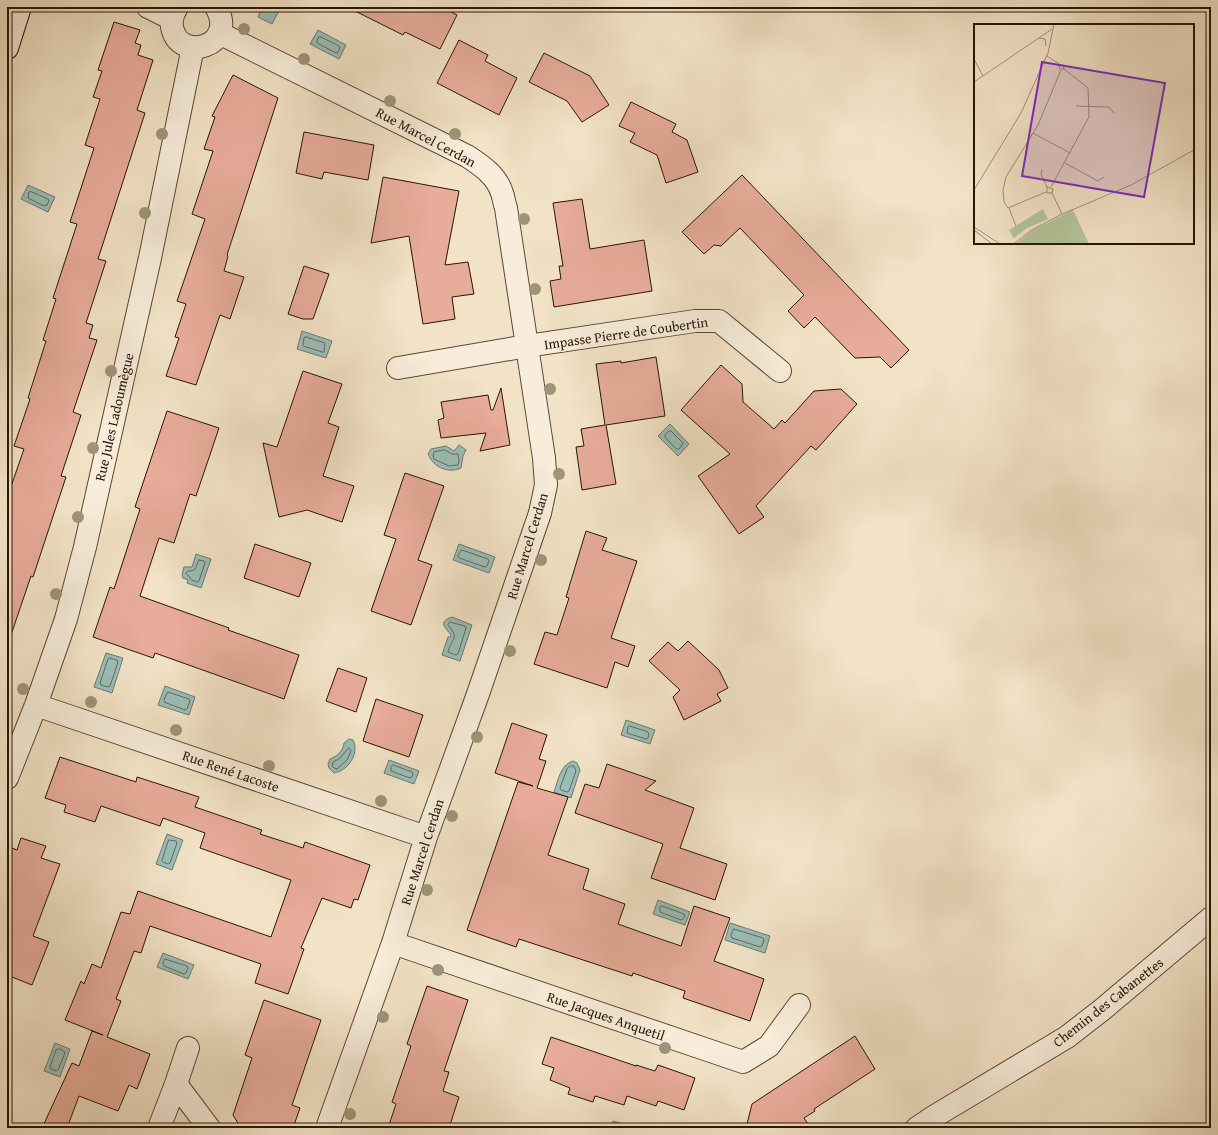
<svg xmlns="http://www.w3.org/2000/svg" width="1218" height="1135" font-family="'Gentium Book Plus',serif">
<rect width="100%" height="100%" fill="#f2e3c6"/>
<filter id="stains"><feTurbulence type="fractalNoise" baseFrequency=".005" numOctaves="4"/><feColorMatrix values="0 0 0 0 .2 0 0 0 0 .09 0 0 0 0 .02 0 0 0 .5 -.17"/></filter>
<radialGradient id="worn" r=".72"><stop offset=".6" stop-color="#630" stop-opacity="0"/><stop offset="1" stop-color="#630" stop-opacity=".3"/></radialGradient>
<!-- water -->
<path fill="#9bbeb8" stroke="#6d7a70" d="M262,7H281L272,24L258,17Z
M318,30L346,45L339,59L310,44Z
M28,185L55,197L48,212L21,199Z
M302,331L332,341L326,358L297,349Z
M670,424L689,444L678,456L658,436Z
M459,445L466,450L463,456L461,468C448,474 433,467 428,454L431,449L446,446L454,451Z
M459,544L495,557L489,573L453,560Z
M196,554L211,559L201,588L187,583L188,580L183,578L182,575L184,567H192Z
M452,617L472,625L460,661L442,655L448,637H450L451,635C446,628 437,622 452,617Z
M106,653L123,658L112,693L94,687Z
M165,686L195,697L189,715L158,705Z
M626,720L655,730L650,744L621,735Z
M349,739L353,740C360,753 348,771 334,773L329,768L328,764L330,759C338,756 343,751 344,743Z
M389,760L419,771L414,784L384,773Z
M573,761L577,763L580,770L571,798L554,792C558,781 560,765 573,761Z
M167,834L183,840L172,870L156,864Z
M658,900L690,912L685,925L653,914Z
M730,923L770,936L765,953L725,940Z
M163,953L194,965L188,979L157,967Z
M55,1043L70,1049L60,1077L44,1071Z
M613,1121L635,1128H611Z"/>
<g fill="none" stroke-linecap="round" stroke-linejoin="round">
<!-- shore -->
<path stroke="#626a5e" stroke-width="1" d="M319,37H321L339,46L340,48L338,52L336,53L317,43V41Z
M32,192L48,199L49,201L47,205L44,206L28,198L29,192Z
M306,337L325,343L324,352H322L303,346L304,338Z
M669,431H671L683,443L682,445L679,449H676L665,437V435Z
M445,450L452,454H458L459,461L458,465L449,466L434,459L433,455L434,452Z
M462,550L488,559L489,561L487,566L485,567L459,558L458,556Z
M199,560L204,561L205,563L199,581L197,582L192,580L186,573L188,571C198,571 195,567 199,560Z
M450,622L465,626L466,628L458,654L456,655L448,652C452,637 460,639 448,625Z
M110,658L117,660L118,662L110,686L108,687L101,685L100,683L108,659Z
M168,692L189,699L190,701L187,709L185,710L164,702V700Z
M630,726L648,732L649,734L648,738L646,739L627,733L628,727Z
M349,748L351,751L347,760L337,769L334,768L332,766L333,762L339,759Z
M393,765L412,772L413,774L412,777L410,778L391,771V767Z
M570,766H574L576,771L569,791L567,792L561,790L560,788L567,769Z
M169,840L176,841L177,843L170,863L168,864L163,862L162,861Z
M662,906L684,914L685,916L683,919L681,920L660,912V907Z
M734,929L763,938L764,940L762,946L760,947L732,938L731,935Z
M165,959L187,966L188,968L186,973L184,974L164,966L163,964Z
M59,1049L64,1051L65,1053L58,1070L56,1071L51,1069L50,1067L56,1050Z"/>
</g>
<!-- building -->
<path fill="#e7ac9a" stroke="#291505" d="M347,7H442L457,15L440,49L405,32L403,35Z
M114,22L140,30L135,43L141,45L138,55L153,60L137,110L145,113L98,259L106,261L86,323L93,325L89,338L97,340L73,412L81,415L61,476L66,477L33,577L31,576L11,635L7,634V498L24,449L14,446L30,399L28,398L46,341L43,340L56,299L53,298L77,224L70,222L94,148L85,145L100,99L93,97L102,71L98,70Z
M459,40L488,55L485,61L517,78L499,115L437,83Z
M544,53L590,76L609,105L582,122L567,101L529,82Z
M233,75L278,98L227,255L228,256L224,271L244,277L230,319L220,315L196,385L166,376L179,338L175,337L186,304L177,301L205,219L192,214L213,151L204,149L215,117L212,116Z
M631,102L676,124L672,132L687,140L698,172L666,183L657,155L630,142L635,133L619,126Z
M304,132L374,145L368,180L324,172L322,179L296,173Z
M742,175L909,350L891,368L880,357L855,358L815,317L804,328L788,311L804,295L740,228L721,246L714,245L704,254L682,232Z
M383,177L459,191L445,265L468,262L474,294L452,297L455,319L423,324L409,236L371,243Z
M582,199L590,249L644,240L652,291L554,307L550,281L561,279L559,266H563L553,203Z
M304,266L329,274L313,319H303L288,314Z
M656,357L665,416L606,425L616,484L582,490L576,447L584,446L581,429L605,425L596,364L621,361V363Z
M721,365L742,384L743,402L774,429L782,420L785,423L814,391L841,389L857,404L816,450L811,446L756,506L764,517L739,534L698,476L730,454L681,410Z
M303,371L342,384L328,423L339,427L323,476L354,486L342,522L307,510L279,517L263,443L277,447Z
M501,388L510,445L480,451L486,433L441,438L438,420L444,418L441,402L488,395L491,410H493Z
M167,411L219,428L196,496L190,494L174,543L159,538L140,596L229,628L228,630L299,655L284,699L155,653L153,658L93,637L110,587L114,589L140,509L135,507Z
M405,473L444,486L418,560L432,565L411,625L371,611L396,539L384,535Z
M586,531L607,538L602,550L637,561L611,638L635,646L628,667L615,662L607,688L534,664L545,632L557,635L569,598L566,597Z
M255,544L311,563L299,597L244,578Z
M688,641L719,670L728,688L717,694L721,701L684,720L673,697L680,690L649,661L668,642L678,651Z
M338,668L367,678L356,712L326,701Z
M376,699L423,715L409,757L363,741Z
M512,723L547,735L539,759L546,761L537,788L568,797L548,855L589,869L583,889L625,904L618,924L646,934L681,946L694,906L730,918L714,961L764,979L750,1021L683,998L685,991L633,973L632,976L519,939L516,947L467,930L518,782L533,786L495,773Z
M60,757L136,782L137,777L199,797L195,807L262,830L260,834L303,848L305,842L370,865L358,900L354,899L351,908L322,898L301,948L304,949L288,994L255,983L261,964L150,926L141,953L134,951L116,999L121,1001L107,1037L150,1054L137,1089L129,1085L118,1111L79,1096L67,1128H42L72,1063L79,1066L92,1031L103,1035L65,1020L81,981L84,984L92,964L101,968L121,912L130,914L138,891L271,937L291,880L200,848L205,833L163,818L160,826L101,806L95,822L64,812L66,805L45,798Z
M607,764L656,781L645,790L694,808L680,848L727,864L715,900L651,878L663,844L575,813L585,784L599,788Z
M21,838L46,846L41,858L60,864L33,936L49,942L32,985L7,975V846L17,850Z
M427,986L468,1000L444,1071L449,1072L443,1091L459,1097L449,1128H388L396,1104L392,1102L411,1046L407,1044Z
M264,1000L321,1020L292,1105L300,1108L293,1128H241L233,1115L252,1058L245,1055Z
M855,1036L875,1069L814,1109L815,1111L804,1118L811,1128H746L752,1104Z
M551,1037L636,1066V1065L655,1071L658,1065L695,1078L684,1110L658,1101L656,1106L627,1096L624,1105L595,1096L593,1102L568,1094L570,1088L550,1080L554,1068L542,1064Z"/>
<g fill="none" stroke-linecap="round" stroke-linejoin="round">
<defs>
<path id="street" d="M148,7L172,19
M177,7C173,13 171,20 172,27C179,64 239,46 216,7
M219,33L467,156C481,165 497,176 502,193C504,198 504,203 506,208L544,458L546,485L540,513L478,694L426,837L393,943L327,1128
M398,368L527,346L695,321H719L780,371
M36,705L426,837
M7,778L36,705L66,619L85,547L150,258L193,47
M393,943L743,1062L769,1046L799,1005
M188,1048L176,1084L209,1128
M159,1128L176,1084
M917,1128L935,1116L1067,1037L1103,1009L1211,918"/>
<path id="secondary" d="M7,48L20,7"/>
</defs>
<!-- street casing -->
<use href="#street" stroke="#5b4835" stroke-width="24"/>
<!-- secondary casing -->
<use href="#secondary" stroke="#291505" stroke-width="24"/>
<!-- street -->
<use href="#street" stroke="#f7edda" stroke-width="22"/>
<!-- secondary -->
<use href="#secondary" stroke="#f7edda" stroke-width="22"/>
</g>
<!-- trees -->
<g fill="#9e9478">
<circle cx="244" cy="29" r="6"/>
<circle cx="304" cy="59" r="6"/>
<circle cx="390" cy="101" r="6"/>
<circle cx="162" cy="134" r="6"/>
<circle cx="455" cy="134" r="6"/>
<circle cx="145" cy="213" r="6"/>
<circle cx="524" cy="219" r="6"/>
<circle cx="535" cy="289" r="6"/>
<circle cx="111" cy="371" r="6"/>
<circle cx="550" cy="389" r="6"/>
<circle cx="93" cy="448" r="6"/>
<circle cx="559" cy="474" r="6"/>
<circle cx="78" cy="517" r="6"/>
<circle cx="541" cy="560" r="6"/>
<circle cx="56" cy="594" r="6"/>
<circle cx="510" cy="651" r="6"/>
<circle cx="23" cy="689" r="6"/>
<circle cx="91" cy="702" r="6"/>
<circle cx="176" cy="730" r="6"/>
<circle cx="477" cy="737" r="6"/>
<circle cx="269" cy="766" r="6"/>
<circle cx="381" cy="801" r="6"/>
<circle cx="452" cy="816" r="6"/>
<circle cx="427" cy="890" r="6"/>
<circle cx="438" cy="970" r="6"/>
<circle cx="383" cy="1017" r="6"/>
<circle cx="665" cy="1048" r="6"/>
<circle cx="350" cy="1114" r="6"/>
</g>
<g text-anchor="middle" stroke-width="3" stroke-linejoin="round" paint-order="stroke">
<!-- street labels -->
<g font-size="14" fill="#291505" stroke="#f7edda">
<text transform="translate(426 137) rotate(28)" y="5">Rue Marcel Cerdan</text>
<text transform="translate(626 333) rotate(-8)" y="5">Impasse Pierre de Coubertin</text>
<text transform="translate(114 417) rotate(-77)" y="5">Rue Jules Ladoumègue</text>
<text transform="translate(527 546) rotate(-73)" y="5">Rue Marcel Cerdan</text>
<text transform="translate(231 771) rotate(19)" y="5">Rue René Lacoste</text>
<text transform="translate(422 852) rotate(-72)" y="5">Rue Marcel Cerdan</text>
<text transform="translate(1108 1002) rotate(-38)" y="5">Chemin des Cabanettes</text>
<text transform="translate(606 1016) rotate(19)" y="5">Rue Jacques Anquetil</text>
</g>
</g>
<!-- overview -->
<g transform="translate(974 24)">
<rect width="220" height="220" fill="#f2e3c6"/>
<path d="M69,185L74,195L53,204L40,214L35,206ZM99,186L115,220H42L57,207Z" fill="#b4c59a"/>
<path fill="none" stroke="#a29179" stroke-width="1" d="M65,14L71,15L72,22M73,32L87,41M0,35L9,52M0,58L78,5M102,82L135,83L140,89M59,109L96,129M91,139L124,157L130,153M68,146L67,150L73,163M77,163L115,93L114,64L90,45L89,41L85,42L86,45H90M0,166L47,89L74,29L80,0M72,168L34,184L30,178L29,166L32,153L64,101L87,46M78,169H73V163L79,165L78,169L88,190M35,184L42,202M0,203L26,220M0,206L18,220M40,220L56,207L86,191L157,161L220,126"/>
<path fill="#7b2cbf" fill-opacity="0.15" stroke="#7b2cbf" stroke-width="2" d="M68,38L191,59L170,173L48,152Z"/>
<rect width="220" height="220" fill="none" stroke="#291505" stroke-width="2"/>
</g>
<!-- margin -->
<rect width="1218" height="1135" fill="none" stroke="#f2e3c6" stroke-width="24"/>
<rect x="8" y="8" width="1202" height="1119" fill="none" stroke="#291505" stroke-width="2"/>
<rect x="12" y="12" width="1194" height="1111" fill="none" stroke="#291505"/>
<rect width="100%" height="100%" filter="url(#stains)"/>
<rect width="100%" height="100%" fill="url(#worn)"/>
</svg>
